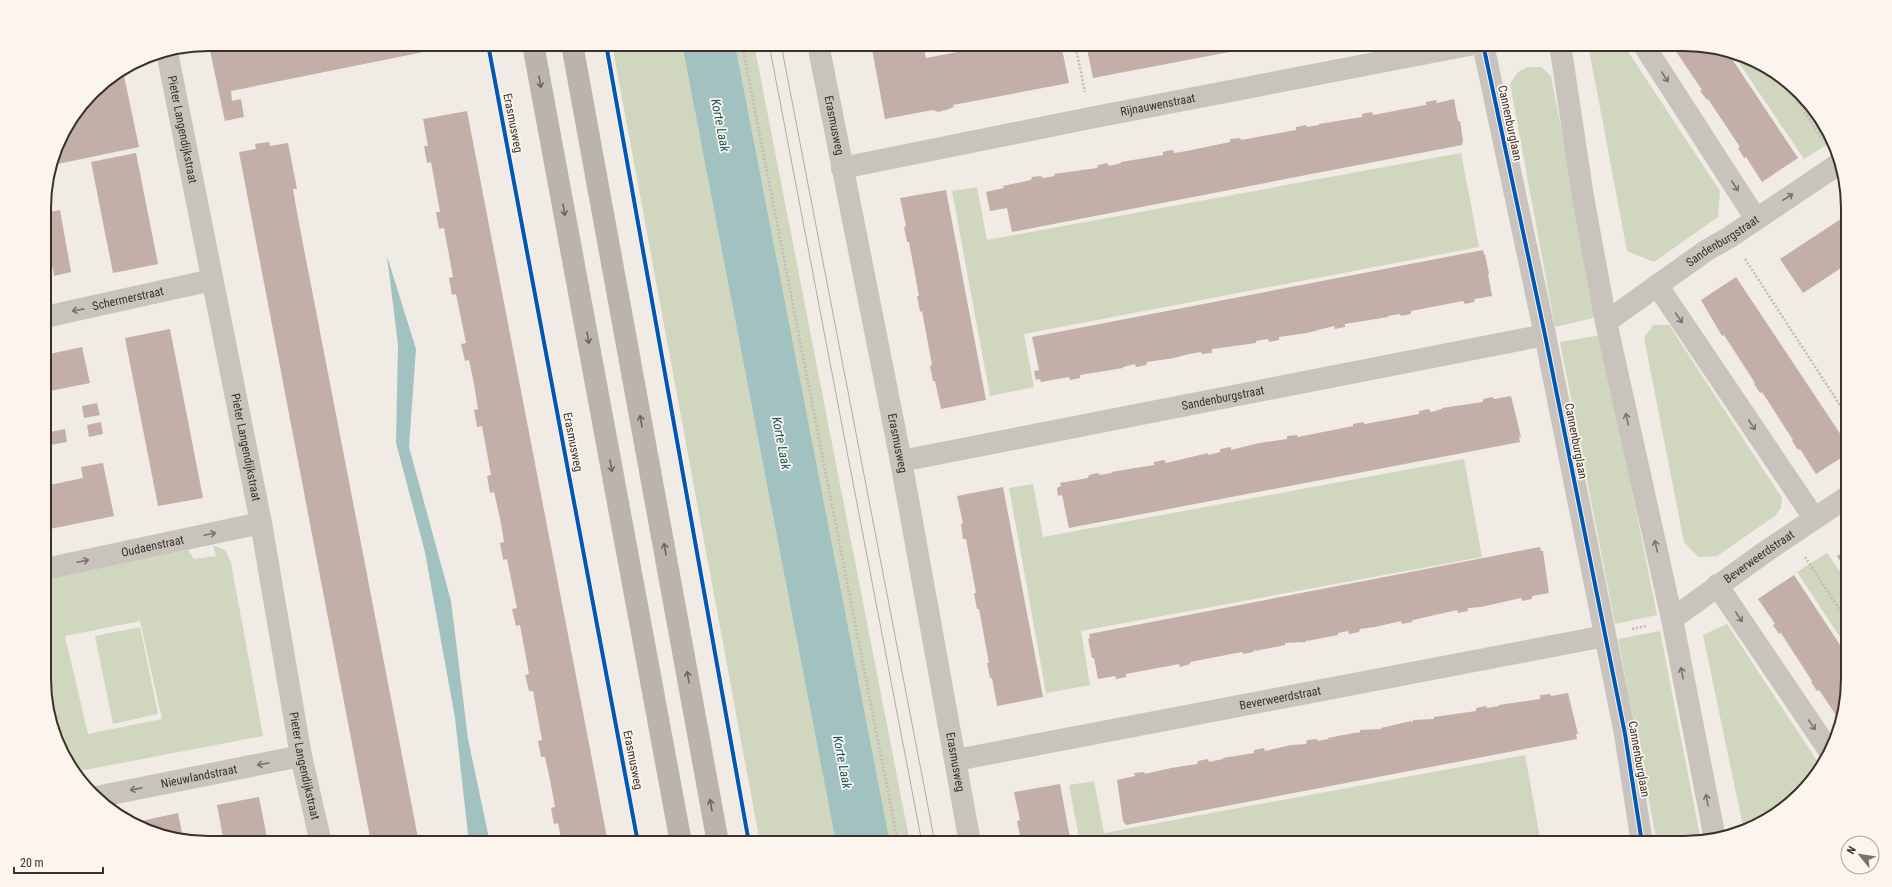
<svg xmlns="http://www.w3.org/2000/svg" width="1892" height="887" font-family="'Roboto Condensed',sans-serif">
<rect width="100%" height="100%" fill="#f0ebe5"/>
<!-- green -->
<path fill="#d1d6bf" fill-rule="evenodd" d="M612,44H682L836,843H760Z
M735,44H754L910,843H890Z
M1588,44H1623L1720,191L1718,217L1654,262L1627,251Z
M1733,54C1763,60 1796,85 1814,109C1822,118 1827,131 1833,141L1804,159Z
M1528,67H1541L1551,76L1598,317L1555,327L1510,84L1518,72Z
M1461,153L1479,247L1024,334L1034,387L990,396L952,191L977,187L987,240Z
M1653,325H1669L1782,498L1781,508L1775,516L1717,556L1698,557L1684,542L1644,338Z
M1601,335L1657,615L1615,624L1560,342Z
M1464,459L1482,557L1081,631L1090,685L1046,693L1009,488L1033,484L1043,537Z
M213,545L226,551L231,563L263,736L74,772L56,742L45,701V580L188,550L194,559L216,556ZM140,621L162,719L88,734L65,636Z
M1827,553L1848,583V649L1797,572Z
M1727,624L1821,767L1814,779L1775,815L1744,831L1703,635Z
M140,627L158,714L113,724L95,636Z
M1660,631L1701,841L1657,843L1618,639Z
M1525,755L1541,843H1080L1069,785L1094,781L1104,833Z"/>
<!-- water -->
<path fill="#a1c2c1" d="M682,44H735L890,843H836Z
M387,256L416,349L409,447L451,601L468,739L490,843H469L455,718L425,552L396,443L398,345Z"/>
<!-- building -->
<path fill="#c3afa7" d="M219,44H458V45L231,91L232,101L241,99L244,117L225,121L210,51L220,50Z
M871,44H923L926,58L999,44H1061L1069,83L953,105L954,107L946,110L938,112L933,110L885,119Z
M1086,44H1266V45L1093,78Z
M1671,44H1684L1728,53L1798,158L1762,182L1746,157L1744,158L1738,148L1740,147L1708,99L1707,100L1700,91L1702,90Z
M123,71L139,147L53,165L61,136L100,85Z
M1454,99L1458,121H1460L1463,140L1462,145L1012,232L1007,208L990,211L986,192L1004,188L1003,186L1031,180L1032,177L1041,176L1043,178L1055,176L1054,174L1097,168L1098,165L1107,163L1109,166L1121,163V162L1163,155V152L1167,151L1173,150L1174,153L1187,151L1230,142V139L1240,138L1241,140L1296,130V127L1306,125L1307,127L1319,125V124L1362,117V114L1366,113L1372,112L1373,115L1426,105V102L1436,100L1437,103Z
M467,111L582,707L608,843H562L558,823L554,824L551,808L555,807L550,780L545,757H541L538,741L542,740L533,691H529L525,675L529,674L520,625L516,626L512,609L517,608L507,559L503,560L500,543L504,542L500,518L494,492L490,493L487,476L491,475L482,426L477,427L474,410L478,409L474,384L469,360L465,361L461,344L466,343L456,294L452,295L449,278L453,277L444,228L439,229L436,212H440L431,162L427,163L424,146H428L423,119Z
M269,142L270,146L288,143L297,189H293L298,218L419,843H371L239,152L256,149L255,144Z
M136,153L158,264L113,273L91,162Z
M946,190L986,400L941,409L935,381H933L930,366L932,365L922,311L920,312L917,296H919L909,242H907L904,227L906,226L900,198Z
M60,210L71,272L54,276L53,268L45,269L44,213Z
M1847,215V264L1803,293L1780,259Z
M1483,250L1484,255L1485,254L1489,274H1488L1492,296L1475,299L1474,302L1465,304L1463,301L1411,311V314L1401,316L1400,314L1388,316V317L1345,324V327L1335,329L1334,326L1307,333L1279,337V340L1269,342L1268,339L1256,341V343L1212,349V353L1202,354L1201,352L1189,354L1174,358L1147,362L1146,365L1136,367L1135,364L1123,367V368L1080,375V378L1070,380L1069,377L1041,382L1040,379L1036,380L1034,371L1039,370L1032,337Z
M1736,277L1847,444V454L1816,474L1800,449L1798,450L1792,441L1793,440L1762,392L1760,393L1754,384L1755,383L1724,335L1722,336L1701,300Z
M170,329L203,498L158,506L125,338Z
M82,347L90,383L45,392V355Z
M1511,396L1521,437H1519L1520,442L1069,528L1062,495L1058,496L1057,488L1061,486L1060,483L1088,478L1089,475L1098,473L1100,475L1112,473L1111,472L1154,465V462L1164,460L1166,463L1208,453V455L1220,452V449L1231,447V450L1259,443L1287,439V436L1297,435L1298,437L1353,426V424L1363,422L1365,424L1419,414V411L1429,409L1431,412L1442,409V408L1483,402V399L1493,397L1494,399Z
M97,403L100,415L84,418L82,406Z
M101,422L103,434L89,437L87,425Z
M65,429L67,442L45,446V433Z
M103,463L114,516L45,530V486L83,478L81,467Z
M1003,487L1043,697L997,706L992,678H990L987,663H989L979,609H977L974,593H976L966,539H963L961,524L963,523L957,496Z
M1540,547L1541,551H1543L1549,593L1532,596V599L1522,601L1521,598L1481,607L1468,608V611L1458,613L1457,610L1413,620V619L1412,622L1402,624L1401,621L1375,627L1360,629L1359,632L1349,634L1348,631L1338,633V635L1307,641L1306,639V642L1285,643V645L1255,651V649L1253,652L1244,654L1242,652L1190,662V664L1180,667L1179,664L1126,674V677L1116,679L1115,676L1098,679L1094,658H1092L1088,639L1090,638L1089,634Z
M1848,549V573L1837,556Z
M1794,575L1848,657V679L1840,721L1819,690L1817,691L1811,682L1812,681L1781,633L1779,634L1773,625L1775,624L1758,599Z
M1568,693L1578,734H1576L1577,739L1126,825L1123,821L1117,780L1135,776L1134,773L1144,772L1145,774L1171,768L1197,764L1198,761L1208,759L1209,762L1223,759V758L1254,753V750L1264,748L1265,751L1291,745L1306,744L1307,740L1317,739L1318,741L1328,739V738L1359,732L1360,733V730L1381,729V728L1411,721V723L1413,720L1434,719V717L1476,711V708L1486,706L1487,708L1499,706V705L1540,699V695L1550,694L1551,696Z
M1060,784L1071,843H1024L1022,836H1020L1017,821L1020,820L1014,792Z
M259,797L268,843H224L217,805Z
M178,813L183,838L145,830L132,823Z"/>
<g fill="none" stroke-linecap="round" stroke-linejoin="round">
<!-- path -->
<path stroke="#c2bbb6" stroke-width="2.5" stroke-dasharray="2 2" stroke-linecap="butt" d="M742,44L898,843
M1075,44L1085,92
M1772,71L1797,100L1824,142
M1745,259L1847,416
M1805,557L1848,622
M1632,629L1646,626"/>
<!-- minor -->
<g stroke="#c9c3be" stroke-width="22">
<path id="s1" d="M818,44L901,461L970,843"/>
<path d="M1483,44L1545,335L1625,734L1642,843"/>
<path d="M1560,44L1583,197L1606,322L1672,619L1715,839"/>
<path d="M1643,44L1756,219"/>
<path id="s2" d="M167,52L261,523L301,756L321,843"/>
<path id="s3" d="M842,168L1090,118L1474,44"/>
<path d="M1657,285L1814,518"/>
<path id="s4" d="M45,317L212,280"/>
<path id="s5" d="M1606,322L1707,250L1730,237L1840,163"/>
<path id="s6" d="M901,461L1545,335"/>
<path id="s7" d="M45,569L261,523"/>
<path d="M1717,585L1830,752"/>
<path id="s8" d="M1672,619L1765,552L1847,497"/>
<path id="s9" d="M956,760L1605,636"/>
<path id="s10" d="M96,797L301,756"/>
</g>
<!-- secondary -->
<path stroke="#bab3ae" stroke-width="22" d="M533,44L681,843
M572,44L718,843"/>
<!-- tram -->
<path stroke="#b1aca8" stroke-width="1" d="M769,44L922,843
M781,44L935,843"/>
<defs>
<path id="cycleway" d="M488,44L638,843
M606,44L749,843
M1483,44L1545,335L1625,734L1642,843"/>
</defs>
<!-- cycleway casing -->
<use href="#cycleway" stroke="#fbf5ee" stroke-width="6"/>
<!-- cycleway -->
<use href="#cycleway" stroke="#0057b8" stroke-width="4"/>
</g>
<!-- one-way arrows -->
<defs><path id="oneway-shaft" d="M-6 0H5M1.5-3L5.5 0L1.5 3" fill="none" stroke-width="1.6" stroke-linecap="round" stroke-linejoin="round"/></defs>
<g stroke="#7b726d">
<use href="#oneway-shaft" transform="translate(1665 77) rotate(57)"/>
<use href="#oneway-shaft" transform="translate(1735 186) rotate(57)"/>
<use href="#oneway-shaft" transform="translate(1788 197) rotate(-33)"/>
<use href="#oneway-shaft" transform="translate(78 310) rotate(169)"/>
<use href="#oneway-shaft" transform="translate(1679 318) rotate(56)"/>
<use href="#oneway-shaft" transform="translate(1627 419) rotate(-103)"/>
<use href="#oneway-shaft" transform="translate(1752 425) rotate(56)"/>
<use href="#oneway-shaft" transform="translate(210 534) rotate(-12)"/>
<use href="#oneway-shaft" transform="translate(1656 546) rotate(-103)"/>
<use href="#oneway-shaft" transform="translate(83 561) rotate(-12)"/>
<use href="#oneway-shaft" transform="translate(1739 617) rotate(56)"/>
<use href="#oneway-shaft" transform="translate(1682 673) rotate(-101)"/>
<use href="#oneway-shaft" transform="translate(1812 725) rotate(56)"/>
<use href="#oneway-shaft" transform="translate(263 764) rotate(169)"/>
<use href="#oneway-shaft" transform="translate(136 789) rotate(169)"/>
<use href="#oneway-shaft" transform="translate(1707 800) rotate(-101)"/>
</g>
<g stroke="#6e645f">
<use href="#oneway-shaft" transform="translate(540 82) rotate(80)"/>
<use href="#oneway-shaft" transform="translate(564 210) rotate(80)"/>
<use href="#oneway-shaft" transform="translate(588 338) rotate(80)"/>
<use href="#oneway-shaft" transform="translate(641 421) rotate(-100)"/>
<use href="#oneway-shaft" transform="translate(611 466) rotate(80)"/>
<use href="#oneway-shaft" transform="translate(665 549) rotate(-100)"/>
<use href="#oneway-shaft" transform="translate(688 677) rotate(-100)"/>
<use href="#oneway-shaft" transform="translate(711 805) rotate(-100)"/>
</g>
<g text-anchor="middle" stroke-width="3.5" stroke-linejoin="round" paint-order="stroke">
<!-- street labels -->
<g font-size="12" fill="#3b302b" stroke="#fbf5ee">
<text dy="4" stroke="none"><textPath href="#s3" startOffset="322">Rijnauwenstraat</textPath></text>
<text transform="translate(513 123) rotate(79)" y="4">Erasmusweg</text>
<text transform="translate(1510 123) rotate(78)" y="4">Cannenburglaan</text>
<text dy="4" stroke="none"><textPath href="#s1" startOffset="83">Erasmusweg</textPath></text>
<text dy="4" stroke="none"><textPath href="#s2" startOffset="79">Pieter Langendijkstraat</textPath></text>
<text dy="4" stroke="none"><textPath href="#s5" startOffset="142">Sandenburgstraat</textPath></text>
<text dy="4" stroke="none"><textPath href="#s4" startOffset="85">Schermerstraat</textPath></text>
<text dy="4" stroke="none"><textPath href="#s6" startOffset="328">Sandenburgstraat</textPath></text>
<text transform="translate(1576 441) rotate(79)" y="4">Cannenburglaan</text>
<text transform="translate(573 442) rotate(79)" y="4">Erasmusweg</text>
<text dy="4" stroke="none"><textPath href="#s1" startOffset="407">Erasmusweg</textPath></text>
<text dy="4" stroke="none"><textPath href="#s2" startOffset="403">Pieter Langendijkstraat</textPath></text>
<text dy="4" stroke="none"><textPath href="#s7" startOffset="110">Oudaenstraat</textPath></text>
<text dy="4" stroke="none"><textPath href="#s8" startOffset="107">Beverweerdstraat</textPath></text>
<text dy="4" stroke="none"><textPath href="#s9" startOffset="330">Beverweerdstraat</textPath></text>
<text transform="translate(1639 759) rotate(80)" y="4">Cannenburglaan</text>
<text transform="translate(633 760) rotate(79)" y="4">Erasmusweg</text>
<text dy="4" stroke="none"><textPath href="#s1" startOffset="731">Erasmusweg</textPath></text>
<text dy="4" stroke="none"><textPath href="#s2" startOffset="727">Pieter Langendijkstraat</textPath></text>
<text dy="4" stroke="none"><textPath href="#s10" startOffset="105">Nieuwlandstraat</textPath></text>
</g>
<!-- water labels -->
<g font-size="13" font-style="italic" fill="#1f5a5e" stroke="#fbf5ee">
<text transform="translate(721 125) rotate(79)" y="5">Korte Laak</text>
<text transform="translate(782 443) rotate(79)" y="5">Korte Laak</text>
<text transform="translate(843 762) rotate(79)" y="5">Korte Laak</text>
</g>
</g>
<!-- crop -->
<path d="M0 0H1892V887H0ZM208 51H1684A157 157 0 0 1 1841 208V679A157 157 0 0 1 1684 836H208A157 157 0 0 1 51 679V208A157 157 0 0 1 208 51Z" fill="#fbf5ee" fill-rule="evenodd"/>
<path fill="none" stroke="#3b302b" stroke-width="2" d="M208 51H1684A157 157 0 0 1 1841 208V679A157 157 0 0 1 1684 836H208A157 157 0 0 1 51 679V208A157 157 0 0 1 208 51Z"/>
<!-- north arrow -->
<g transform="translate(1860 855) rotate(300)"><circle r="19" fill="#fbf5ee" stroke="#aea6a0"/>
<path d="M0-3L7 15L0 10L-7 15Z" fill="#7a716c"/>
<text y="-6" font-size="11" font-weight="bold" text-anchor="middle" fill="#3b302b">N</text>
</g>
<!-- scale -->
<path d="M14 867v6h89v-6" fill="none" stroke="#3b302b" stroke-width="2"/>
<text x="20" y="867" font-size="12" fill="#3b302b" stroke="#fbf5ee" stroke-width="3" paint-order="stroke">20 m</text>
</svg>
